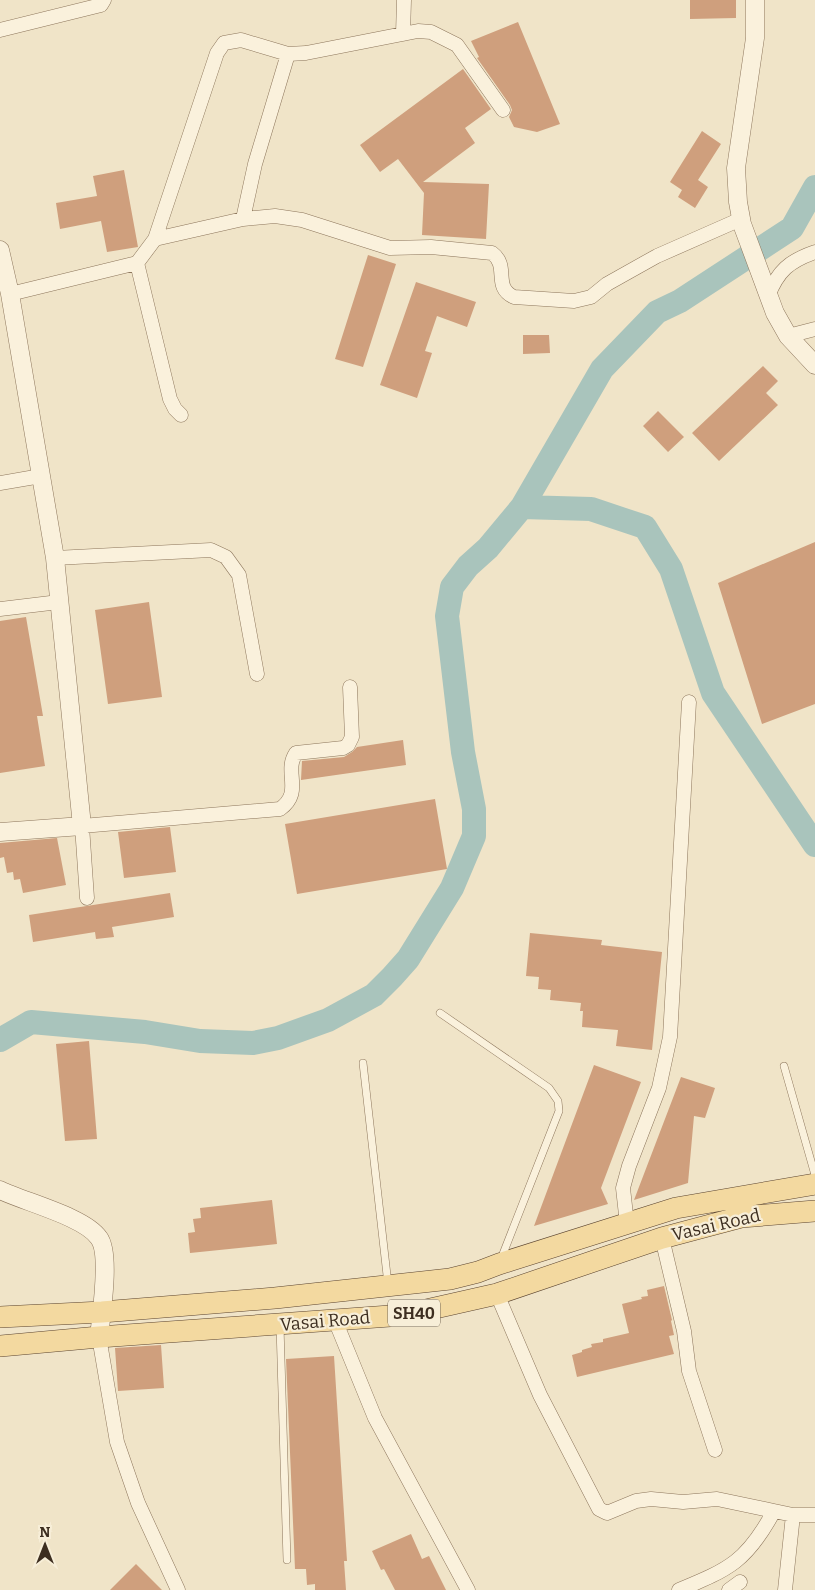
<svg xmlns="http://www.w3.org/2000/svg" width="815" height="1590" font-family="Bitter,serif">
<rect width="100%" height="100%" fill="#f0e4c8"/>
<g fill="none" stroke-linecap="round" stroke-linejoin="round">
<!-- river -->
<path stroke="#a9c4bc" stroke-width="24" d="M522,507L591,509L645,527L671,569L713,693L815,845
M0,1040L31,1022L145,1032L200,1041L253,1043L278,1038L328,1020L374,995L392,977L408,959L452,888L474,836V809L463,752L447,616L452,587L468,566L488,548L522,507L602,369L657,312L680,301L792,228L815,187"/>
</g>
<!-- building -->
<path fill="#cf9f7d" d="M690,0H736V18L690,19Z
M518,22L560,124L537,132L514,127L509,117L512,110L510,105L477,58L479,57L471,41Z
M463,69L491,109L465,128L475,143L423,182L489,184L486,239L422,235L424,193L398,159L380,172L360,145Z
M702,131L721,144L698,180L708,187L695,208L678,197L682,190L670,182Z
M124,170L138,247L107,252L101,221L60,229L56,203L97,196L93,176Z
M368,255L396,264L363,367L335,359Z
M416,282L476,302L467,327L437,316L425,351L432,353L417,398L380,385Z
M523,335H549L550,353L523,354Z
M763,366L778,381L766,393L778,405L719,461L692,433Z
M658,411L684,437L668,452L643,426Z
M815,542V704L762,724L718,583Z
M149,602L162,697L108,704L95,610Z
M26,617L43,716H37L45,766L0,773V621Z
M403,740L406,765L301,780L302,761L344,757L352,752L357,747Z
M435,799L447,869L297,894L285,824Z
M170,827L176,872L124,878L118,832Z
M57,838L66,885L23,893L20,879L14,880L13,872L7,873L4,857L0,858V843Z
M170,893L174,917L112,927L114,937L96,939L95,932L33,942L29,915Z
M530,933L602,940L601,945L662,952L652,1050L616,1046L618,1030L582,1027L583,1011H580L581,1003L550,1000L551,990L538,989L539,977L526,976Z
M89,1041L97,1139L65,1141L56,1044Z
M594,1065L641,1082L601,1188L608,1204L534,1226Z
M681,1077L715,1088L705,1118L694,1116L688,1183L634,1200Z
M272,1200L277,1244L190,1253L188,1233L195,1232L193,1219L201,1218L200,1208Z
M664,1286L672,1320L671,1321L674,1335L669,1336L674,1354L577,1377L572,1355L582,1352V1350L592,1347L591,1344L603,1342V1339L629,1333L622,1304L642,1299L641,1297L648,1296L647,1290Z
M161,1345L164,1388L118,1391L115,1348Z
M334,1356L347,1561H344L346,1590H315V1584L307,1585L306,1569H295L286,1359Z
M411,1534L422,1559L429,1556L446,1590H395L384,1569L381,1570L372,1551Z
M136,1564L162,1590H110Z"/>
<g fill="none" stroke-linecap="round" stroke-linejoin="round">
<defs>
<path id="service" d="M440,1013L549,1088L558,1101L559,1111L501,1259
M363,1063L388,1284
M784,1066L815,1175
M280,1326L287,1560"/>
<path id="minor" d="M0,30L101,5L104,0
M403,34L404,0
M243,219L255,164L288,54
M155,239L243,219L275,216L302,220L390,248L431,247L492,253C510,266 492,287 514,297L574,301L591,297L607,284L657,256L741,219
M137,263L170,399L175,409L181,415
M10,294L137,263L155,239L217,53L224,43L241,40L288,54L306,53L418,31L431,32L457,45L503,110
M768,296C778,271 789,261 815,252
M788,336L815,329
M0,483L41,476
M55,558L211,550L226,557L239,575L257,674
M0,609L59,602
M87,898L82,826L280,809C304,792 283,772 296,753L343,748L348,745L352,737L350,687
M627,1224L623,1188L629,1166L659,1088L670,1037L689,702
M662,1238L684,1331L689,1371L715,1450
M497,1294L540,1395L599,1509L607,1513L636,1501L651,1499L683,1502L717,1499L774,1511
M335,1320L375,1418L468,1590
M99,1337L117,1442L138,1503L178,1590
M679,1590C730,1569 747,1561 774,1511L793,1515H815
M729,1590L740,1582
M785,1590L793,1515"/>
<path id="tertiary" d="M755,0V38L736,168L738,202L742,224L775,313L788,336L815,365
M0,250L10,294L55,558L82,826L0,832
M0,1190C25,1202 85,1217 99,1238C111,1254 101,1316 99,1337"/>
<path id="primary" d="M0,1317L102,1312L275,1298L450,1279L478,1272L499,1264L676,1208L815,1184
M0,1346L99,1337L404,1315L497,1294L662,1238L741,1217L815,1211"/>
</defs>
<!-- service casing -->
<use href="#service" stroke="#8d765c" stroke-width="8"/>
<!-- minor casing -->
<use href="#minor" stroke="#8d765c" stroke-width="15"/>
<!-- tertiary casing -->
<use href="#tertiary" stroke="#8d765c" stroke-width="19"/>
<!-- primary casing -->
<use href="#primary" stroke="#5b4430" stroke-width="22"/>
<!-- service -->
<use href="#service" stroke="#faf1dc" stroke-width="7"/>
<!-- minor -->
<use href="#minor" stroke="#faf1dc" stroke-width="14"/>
<!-- tertiary -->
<use href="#tertiary" stroke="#faf1dc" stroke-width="18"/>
<!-- primary -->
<use href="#primary" stroke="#f3d9a0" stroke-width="21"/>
</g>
<g text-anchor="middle" stroke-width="4.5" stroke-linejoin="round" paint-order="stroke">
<!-- shield labels -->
<rect fill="#f7eed8" stroke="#756857" stroke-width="1" x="388" y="1299.5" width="52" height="27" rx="4"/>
<g font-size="16" font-weight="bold" fill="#3d2e20">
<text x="414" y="1319">SH40</text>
</g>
<!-- street labels -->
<g font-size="18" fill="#3d2e20" stroke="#f7eed8">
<text transform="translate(716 1225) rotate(-13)" y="6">Vasai Road</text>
<text transform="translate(325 1321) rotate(-5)" y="6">Vasai Road</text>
</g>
</g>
<!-- north arrow -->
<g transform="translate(45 1545)" stroke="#f7eed8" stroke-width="4" paint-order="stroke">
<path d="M0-4L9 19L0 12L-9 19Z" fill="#3d2e20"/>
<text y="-8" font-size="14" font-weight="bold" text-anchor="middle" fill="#3d2e20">N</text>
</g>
</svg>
